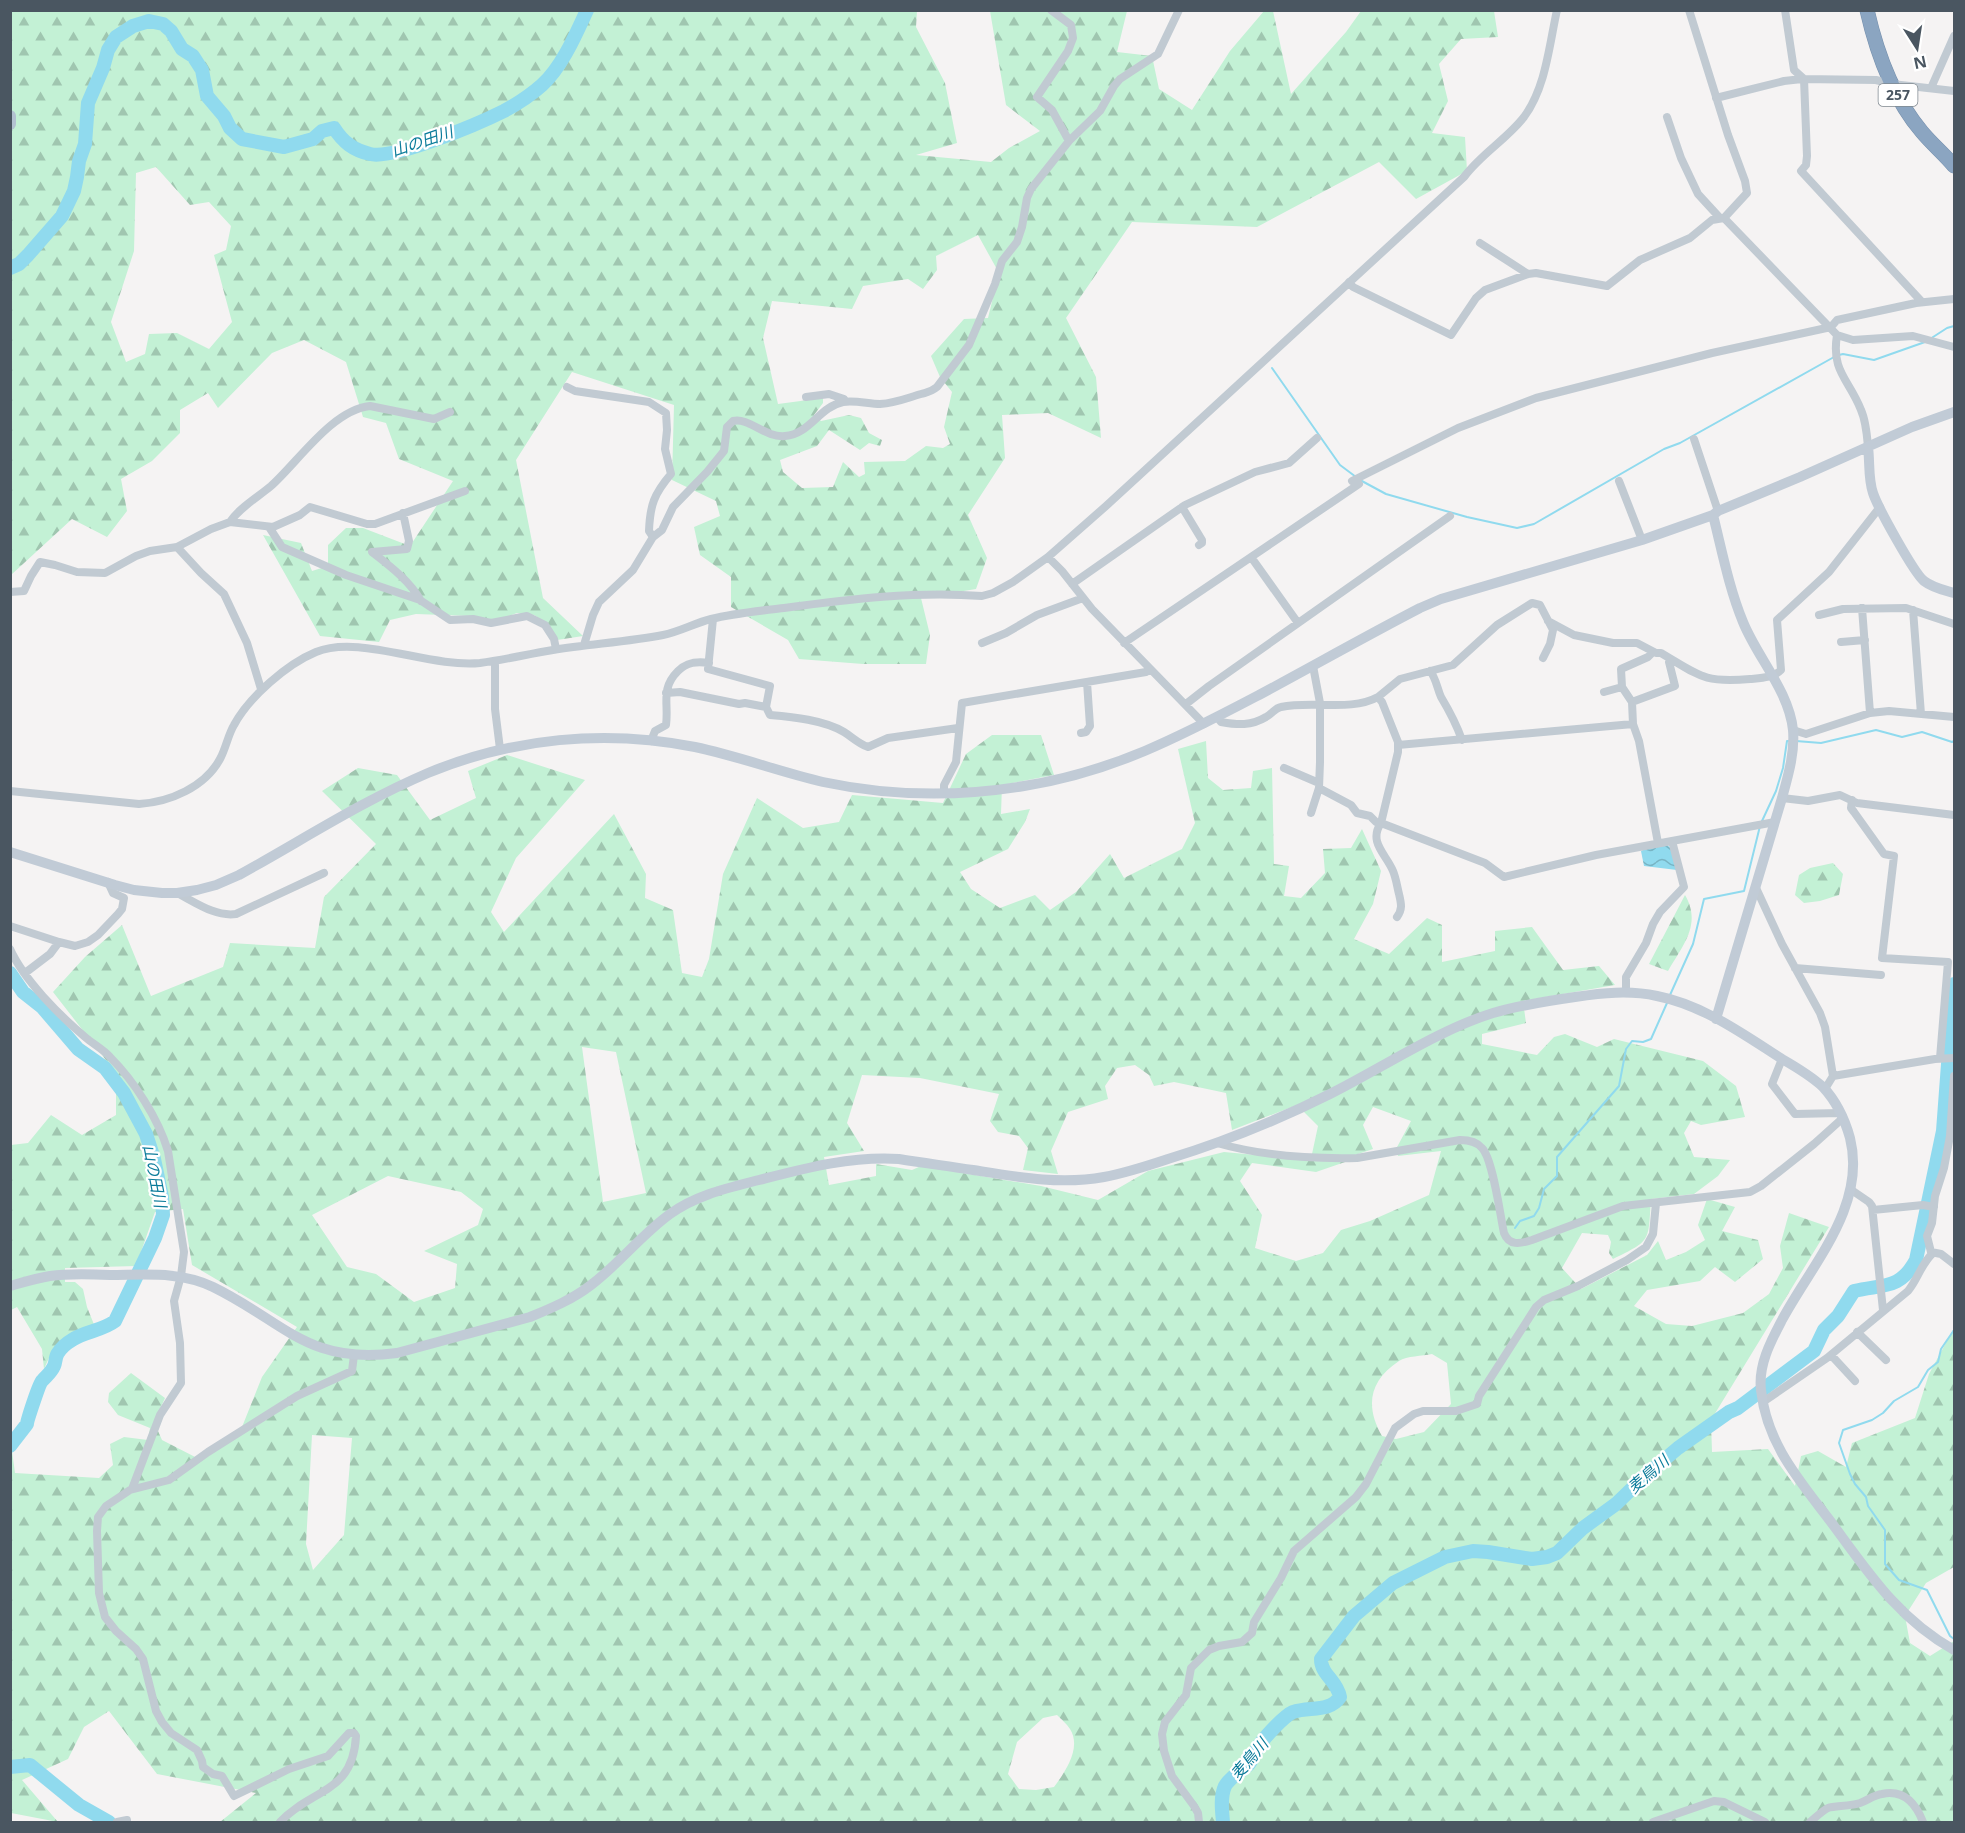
<svg xmlns="http://www.w3.org/2000/svg" width="1965" height="1833" font-family="'Noto Sans','Noto Sans JP',sans-serif">
<defs>
<pattern id="forest-firs" width="22" height="20" patternUnits="userSpaceOnUse" patternTransform="scale(1.5)"><rect width="22" height="20" fill="#c3f1d5"/><path d="M5 1l3.5 6h-7zM16 11l3.5 6h-7z" fill="#a0c6b0"/></pattern>
<pattern id="water-waves" width="16" height="10" patternUnits="userSpaceOnUse" patternTransform="scale(1.5)"><rect width="16" height="10" fill="#90daee"/><path d="M0 5q4-4 8 0t8 0" fill="none" stroke="#78b4c4"/></pattern>
</defs>
<rect width="100%" height="100%" fill="#f5f3f3"/>
<!-- forest -->
<path fill="url(#forest-firs)" fill-rule="evenodd" d="M11,11H917L916,27L945,83L957,143L916,155L991,162L1009,148L1040,131L1006,105L990,11H1127L1117,52L1152,56L1159,89L1192,110L1230,51L1264,11H1273L1291,94L1346,32L1361,11H1494L1498,37L1461,39L1439,64L1448,101L1432,133L1465,137L1467,171L1416,199L1379,162L1257,227L1132,222L1066,318L1096,377L1101,438L1048,413L1002,415L1005,458L968,515L987,558L976,589L921,598L930,635L926,664H863L799,659L788,640L731,607V577L700,555L694,527L720,516L716,501L672,480L674,405L572,372L516,460L543,598L583,636L557,640L548,624L534,615L517,613L497,620L470,616L416,614L390,620L379,642L320,636L263,535L301,543L312,571L328,566V545L346,528H363L410,546L453,481L399,459L386,423L363,417L346,362L304,340L272,353L218,408L208,393L180,410V433L152,461L121,479L127,511L107,537L72,519L11,575ZM156,167L190,205L209,202L231,226L226,250L214,255L232,322L209,349L177,333L149,334L145,354L126,362L111,322L134,251L136,173ZM978,235L999,273L988,318L964,319L931,356L940,377L952,392L944,427L950,444L943,448L926,446L905,461L864,462L865,474L859,477L843,462L833,487L802,488L783,472L780,460L817,446L829,430L860,450L869,443L880,446L882,440L869,433L861,418L849,415L821,421L814,415L823,403V398L778,404L763,338L772,301L852,309L863,286L908,279L923,289L937,270L936,256Z
M992,735H1041L1054,775L1002,785L1001,814L1030,809L1025,822L1008,849L960,872L971,889L1000,908L1035,895L1050,910L1076,892L1110,854L1124,878L1182,849L1195,823L1178,749L1206,741L1208,778L1223,790L1251,788L1253,771L1272,768L1274,864L1289,866L1284,896L1301,898L1325,873L1323,849L1351,848L1362,829L1381,871L1373,904L1354,939L1389,954L1427,918L1442,925V962L1495,951V931L1532,927L1563,970L1599,966L1615,985L1523,1001L1526,1023L1482,1034V1044L1537,1055L1554,1037L1565,1034L1597,1047L1614,1039L1703,1061L1736,1086L1745,1117L1701,1125L1691,1121L1684,1133L1694,1157L1730,1160L1718,1176L1694,1194L1651,1199C1648,1242 1652,1240 1613,1259L1609,1253L1611,1242L1608,1235L1582,1233L1562,1268L1581,1289L1647,1255L1658,1241L1666,1260L1686,1252L1705,1240L1698,1225L1707,1199L1735,1207L1722,1231L1758,1240L1763,1259L1735,1282L1715,1267L1700,1281L1647,1290L1634,1306L1666,1324L1692,1326L1743,1313L1769,1294L1783,1268L1780,1246L1789,1213L1829,1227L1711,1420L1712,1452L1768,1449L1795,1486L1801,1456L1818,1451L1846,1467L1852,1443L1915,1418L1929,1374L1954,1328V1567L1926,1583L1905,1616L1910,1643L1930,1656L1954,1641V1822H220L256,1793L157,1774L109,1711L84,1727L68,1759L22,1780L58,1822L11,1813L10,1436L15,1473L99,1478L113,1465L110,1444L124,1437L148,1440L150,1428L118,1415L108,1402L109,1393L131,1373L165,1398L154,1422L162,1440L201,1460L238,1437L262,1377L297,1327L192,1265L183,1209L155,1212L136,1266L65,1268V1282H75L83,1289L87,1307L95,1327C62,1335 58,1338 44,1369L42,1349L17,1307L11,1310V1145L28,1143L51,1115L82,1135L116,1115V1073L53,992L85,957L122,925L151,996L223,967L230,943L315,948L324,897L376,844L322,791L358,768L397,775L430,820L476,798L468,771L507,755L585,780L516,858L491,912L504,932L614,814L646,874L645,898L673,910L682,973L702,977L709,959L723,874L757,798L803,828L839,822L852,795L943,803L966,754ZM582,1047L616,1052L646,1193L603,1202ZM1135,1065L1149,1075L1154,1086L1174,1082L1226,1093L1232,1130L1297,1105L1318,1126L1312,1154L1352,1156L1373,1149L1363,1125L1373,1107L1411,1121L1396,1149L1398,1156L1441,1151L1429,1195L1370,1221L1341,1230L1323,1253L1296,1261L1255,1248L1262,1215L1240,1181L1252,1163L1316,1172L1348,1161L1308,1160L1224,1152L1148,1171L1098,1200L1041,1186L921,1166L912,1170L876,1164V1176L829,1185L824,1157L864,1151L847,1123L862,1075L920,1078L999,1094L990,1121L998,1132L1019,1136L1028,1148L1023,1170L1058,1174L1051,1151L1068,1112L1108,1099L1105,1086L1117,1068ZM388,1176L461,1192L483,1209L478,1225L424,1251L457,1264L455,1288L414,1302L376,1274L347,1267L312,1215ZM1432,1354L1447,1363L1451,1404L1424,1432L1396,1439L1382,1436C1365,1406 1369,1381 1399,1361C1407,1356 1422,1356 1432,1354ZM312,1435L352,1438L344,1535L313,1570L306,1544ZM1057,1715C1061,1719 1067,1724 1070,1729C1082,1748 1065,1772 1054,1787L1036,1790L1019,1789L1008,1774L1017,1742L1043,1718Z
M1833,863L1843,874L1839,895L1820,901L1804,903L1795,895L1799,875L1810,868Z
M1685,895C1702,924 1683,945 1668,971L1649,964Z"/>
<!-- water -->
<path fill="url(#water-waves)" d="M1667,845L1671,848L1677,870L1644,866L1641,851L1643,850Z"/>
<g fill="none" stroke-linecap="round" stroke-linejoin="round">
<!-- stream -->
<path stroke="#90daee" stroke-width="2" d="M1930,339L1947,328L1954,326
M1839,355L1843,354L1874,360L1925,342
M1272,368L1340,465L1356,477
M1360,480L1386,494L1467,517L1517,528L1534,524L1664,449L1680,443L1834,357
M1796,741L1821,743L1876,730L1902,737L1922,732L1952,742L1954,741
M1762,821L1776,791L1783,768L1787,741H1790
M1670,995L1693,944L1704,899L1744,891L1760,826
M1515,1228L1520,1221L1534,1216L1539,1208L1544,1189L1557,1176V1157L1619,1086L1626,1049L1632,1041L1643,1042L1651,1039L1667,1003
M1954,1330L1941,1349L1938,1362L1928,1370L1918,1387L1894,1401L1883,1413L1872,1420L1843,1430L1839,1443L1850,1474L1855,1484L1866,1497L1868,1506L1885,1530V1564L1899,1580L1927,1590L1950,1636L1954,1639"/>
<!-- river -->
<path stroke="#90daee" stroke-width="14" d="M10,268L19,264L28,255L62,216L74,191L77,177L79,161L85,144L88,103L103,68L108,50L116,37L133,26L149,21L163,24L171,31L182,49L193,56L202,70L207,96L224,116L230,128L242,139L284,147L313,139L322,131L334,128C343,142 353,150 370,154C394,160 480,123 504,111C517,104 532,94 542,85C562,67 576,34 587,10
M10,973L23,992L42,1007L78,1049L105,1068L124,1093L146,1134L154,1159L162,1197L163,1215L155,1238L115,1321C102,1331 85,1331 72,1340C67,1343 61,1348 58,1353C55,1357 56,1362 54,1366C51,1373 46,1376 42,1381C39,1384 27,1421 27,1424L10,1446
M10,1767L30,1765L79,1805L109,1822
M1223,1822C1222,1811 1220,1797 1225,1786C1231,1776 1241,1772 1249,1764C1254,1758 1255,1750 1260,1744C1266,1736 1284,1716 1293,1712C1309,1706 1329,1713 1340,1697C1337,1680 1321,1675 1321,1659L1354,1616L1393,1583L1445,1557L1473,1551L1488,1552L1532,1559L1547,1557L1557,1553L1583,1528L1616,1504L1646,1475L1678,1448L1729,1412L1738,1408L1814,1351L1824,1330L1838,1316L1854,1291C1883,1284 1900,1290 1916,1260L1943,1131L1954,984"/>
<defs>
<path id="highway" d="M1867,10C1877,54 1893,98 1922,132C1932,144 1944,154 1954,166"/>
</defs>
<!-- highway casing -->
<use href="#highway" stroke="#7690ad" stroke-width="15"/>
<!-- street -->
<path stroke="#c1cad2" stroke-width="8" d="M1051,10L1071,25L1073,38L1068,51L1037,97L1052,110L1069,141
M1785,10L1794,70L1804,79L1807,156L1806,165L1801,171L1922,302
M1931,88L1954,36
M1716,98L1784,81L1802,79L1876,80L1892,84L1954,91
M1667,117L1681,158L1698,194L1720,218
M1724,218L1837,335C1831,372 1849,379 1861,410C1866,421 1867,435 1868,447
M1480,243L1528,274
M1349,282L1353,287L1451,335L1476,298L1485,290L1528,274L1536,273L1607,286L1640,260L1690,238L1712,220L1724,218L1747,193L1745,181L1728,135L1689,10
M1837,335L1853,340L1913,336L1954,347
M567,387L575,391L649,402L666,413L667,430L665,449L671,474C654,494 650,505 649,531L653,537
M806,397L829,394L844,399L845,401
M1694,439L1718,511
M1352,481L1458,428L1536,398L1712,353L1831,327L1837,320L1916,303L1954,299
M1619,481L1642,540
M1182,507L1202,540V543L1199,545
M403,513L409,541L407,549L372,552C390,566 410,581 421,601
M230,522C239,508 258,497 271,486C298,462 332,410 370,406L434,419L450,412
M269,527L282,547L346,575L420,600L450,620L473,619L491,623L527,616L545,625L554,639L556,649
M177,547L201,573L224,594L247,643L261,689
M1048,557L1062,571L1092,609L1204,724
M1251,557L1298,623
M1072,584L1185,505L1255,472L1289,463L1317,438
M10,592L24,591L31,576L40,562L55,565L77,572L105,573L136,556L150,551L177,547L211,529L230,522L273,527L300,515L310,507L367,524H375L465,491
M1862,608L1870,713
M1913,610L1921,714
M1819,615L1843,609L1906,608L1954,624
M713,619L708,669L770,686L766,707L770,715C793,717 824,720 844,732C852,737 859,744 868,747L888,738L958,728
M1548,621L1574,635L1613,643H1637L1656,653H1661C1700,676 1703,683 1750,679C1761,678 1773,678 1781,670L1777,620L1829,572L1880,507
M1841,642L1865,640
M982,643L1006,633L1037,615L1083,598
M1124,643L1359,484
M584,645L593,615L599,602L633,570L653,537L662,530L673,507L707,472L724,451L727,427L733,421C749,417 765,438 785,436C810,434 819,407 843,402C855,400 869,404 880,404C896,403 907,398 921,394C928,392 931,392 937,387L969,345L995,284L1002,261L1017,242L1022,227L1027,198L1031,189L1069,141L1100,111L1114,86L1120,79L1158,54L1179,10
M495,661V709L500,749
M1430,671C1436,678 1437,688 1441,697C1450,712 1456,723 1462,740
M1622,687L1632,702L1633,724
M1604,692L1622,687L1621,669L1648,657L1653,652
M666,693L680,692L739,704L745,703L766,707
M1378,697L1400,679L1453,665L1497,625L1532,603L1540,605L1553,630L1550,644L1543,658
M1632,702L1675,686L1669,662L1671,659
M1186,704L1209,686L1450,516
M1217,717L1221,722C1238,725 1251,726 1266,717C1272,714 1275,708 1281,707C1313,700 1350,712 1378,697L1382,702L1398,742V752L1381,823L1485,863L1504,877L1596,855L1775,822
M1793,730L1806,734L1870,713L1889,711L1954,717
M1081,733L1086,732L1090,726L1087,682
M651,741L655,731L666,725C669,703 660,689 678,671C687,662 697,661 709,663
M1398,745L1633,724L1639,741L1658,843
M1284,768L1319,783
M1319,788L1351,805L1357,813L1370,816L1376,822L1381,823C1368,842 1386,854 1393,871C1396,878 1397,886 1399,894C1401,903 1403,909 1397,917
M10,791L139,804C170,802 205,787 220,759C226,748 228,735 234,725C249,697 287,664 316,652C359,634 429,668 480,663C504,660 528,654 553,650C589,644 627,642 663,635C679,632 695,623 711,619C735,613 760,611 784,608C850,599 916,591 982,596L993,593L1013,582L1048,557L1106,506L1464,177C1481,154 1507,139 1524,117C1546,87 1549,46 1557,10
M944,794V785L956,762L962,703L1146,672L1150,669
M1782,798L1808,801L1840,795L1857,803L1954,815
M1852,800L1851,808L1854,812L1884,854L1894,856L1882,958L1948,962L1940,1058
M1311,813L1319,788L1320,762V703L1313,666
M1756,888L1782,944L1820,1013L1825,1027L1833,1076L1825,1089
M177,893C195,902 215,917 236,914L324,873
M10,926L59,942
M10,949C24,980 59,1015 85,1037C93,1044 103,1049 110,1057C134,1081 158,1118 168,1151L184,1252L181,1276L174,1301L180,1343L181,1383L160,1415L132,1489
M1795,968L1881,975
M25,973L50,954L59,942L75,946L88,942L98,935L118,914L122,909L124,898L113,893L108,882
M1626,992V977L1646,943L1653,924L1660,912L1684,887L1672,841
M1782,1059L1772,1084L1795,1114L1840,1113
M1833,1076L1935,1059L1954,1058
M1954,1076L1950,1136L1944,1168L1935,1196L1932,1223L1927,1236L1931,1252L1941,1254L1954,1264
M1217,1143C1262,1156 1311,1159 1357,1158L1460,1140C1468,1140 1477,1142 1482,1148C1493,1159 1500,1215 1504,1233C1509,1246 1520,1244 1532,1240L1623,1206L1750,1192L1761,1186L1814,1144L1843,1118
M1850,1189L1869,1202L1872,1206L1883,1310
M1873,1210L1923,1205L1934,1207
M1857,1332L1886,1360
M1831,1355L1855,1381
M1763,1402L1827,1358L1908,1291C1918,1279 1921,1264 1933,1253
M117,1822L127,1820
M280,1822C312,1788 353,1794 356,1736L354,1733H349L328,1756L289,1769L234,1796L222,1776L213,1774L203,1767L202,1761L197,1750L171,1733L162,1722L156,1711L143,1659L136,1649L116,1631L105,1617L99,1593L97,1531L98,1517L106,1506L130,1490L169,1480L208,1452L297,1396L352,1371L354,1355
M1199,1822L1198,1813L1194,1806L1172,1776L1164,1751L1162,1734L1165,1722L1186,1695L1191,1668L1209,1650L1219,1646L1242,1642L1252,1633L1254,1622L1281,1578L1294,1551L1356,1497L1366,1484L1395,1428L1414,1414L1423,1411H1456L1477,1404L1479,1396L1536,1307L1544,1300L1578,1286L1627,1260L1646,1247L1653,1234L1656,1203
M1653,1822L1714,1801L1724,1802L1765,1822
M1810,1822C1815,1818 1822,1811 1828,1808C1834,1806 1851,1806 1860,1803C1868,1800 1874,1795 1882,1794C1904,1789 1916,1804 1923,1822"/>
<!-- secondary -->
<path stroke="#c1cbd6" stroke-width="10" d="M1868,447C1870,462 1868,479 1873,493C1878,508 1914,573 1924,581C1933,588 1944,590 1954,593
M1713,515C1722,551 1729,588 1743,622C1757,657 1789,691 1793,730C1795,753 1788,776 1782,798L1716,1019
M10,852L115,885L134,890L162,893H177L197,890L216,885L239,875C301,841 362,801 428,773C512,738 605,729 695,747C738,756 780,772 823,782C889,796 958,797 1024,786C1113,772 1181,736 1259,695C1313,666 1366,636 1420,608L1441,599L1642,540L1713,515L1718,511L1800,477L1912,427L1954,412
M10,1286C24,1282 37,1278 50,1276C70,1273 90,1274 110,1275C144,1275 181,1271 213,1287C285,1322 307,1365 397,1353L530,1317C552,1308 573,1299 591,1285C619,1264 641,1235 670,1214C696,1195 728,1188 759,1180C806,1168 850,1156 899,1159C923,1163 948,1166 973,1170C1017,1177 1060,1185 1104,1177C1126,1173 1147,1166 1168,1159C1224,1142 1278,1120 1330,1094C1382,1068 1438,1030 1493,1013C1520,1005 1547,1001 1575,997C1602,993 1629,990 1657,996C1703,1005 1743,1034 1782,1059C1796,1067 1811,1076 1823,1087C1836,1101 1845,1120 1850,1138C1867,1206 1812,1264 1782,1320C1771,1341 1758,1365 1761,1390C1767,1446 1802,1483 1834,1526C1870,1575 1900,1620 1954,1650"/>
<!-- primary -->
<path stroke="#b3c2d1" stroke-width="12" d="M10,116V124"/>
<!-- highway -->
<use href="#highway" stroke="#8ba5c1" stroke-width="14"/>
</g>
<g text-anchor="middle" stroke-width="4.5" stroke-linejoin="round" paint-order="stroke">
<!-- shield labels -->
<rect fill="#fff" stroke="#808990" stroke-width="1.5" x="1878.5" y="84" width="39" height="22" rx="4.5"/>
<g font-size="14" font-weight="bold" fill="#4a5661">
<text x="1898" y="100">257</text>
</g>
<!-- water labels -->
<g font-size="16" font-style="italic" fill="#0c7c9b" stroke="#fff">
<text transform="translate(422 141) rotate(-19)" y="6">山の田川</text>
<text transform="translate(155 1176) rotate(79)" y="6">山の田川</text>
<text transform="translate(1648 1474) rotate(-41)" y="6">麦鳥川</text>
<text transform="translate(1249 1759) rotate(-50)" y="6">麦鳥川</text>
</g>
</g>
<!-- border -->
<rect width="1965" height="1833" fill="none" stroke="#4a5661" stroke-width="24"/>
<!-- north arrow -->
<g transform="translate(1917 48) rotate(168)" stroke="#ffffff" stroke-width="4.5" paint-order="stroke">
<path d="M0-4.5L10 22L0 15L-10 22Z" fill="#4a5661"/>
<text y="-9" font-size="16" font-weight="bold" text-anchor="middle" fill="#4a5661">N</text>
</g>
</svg>
